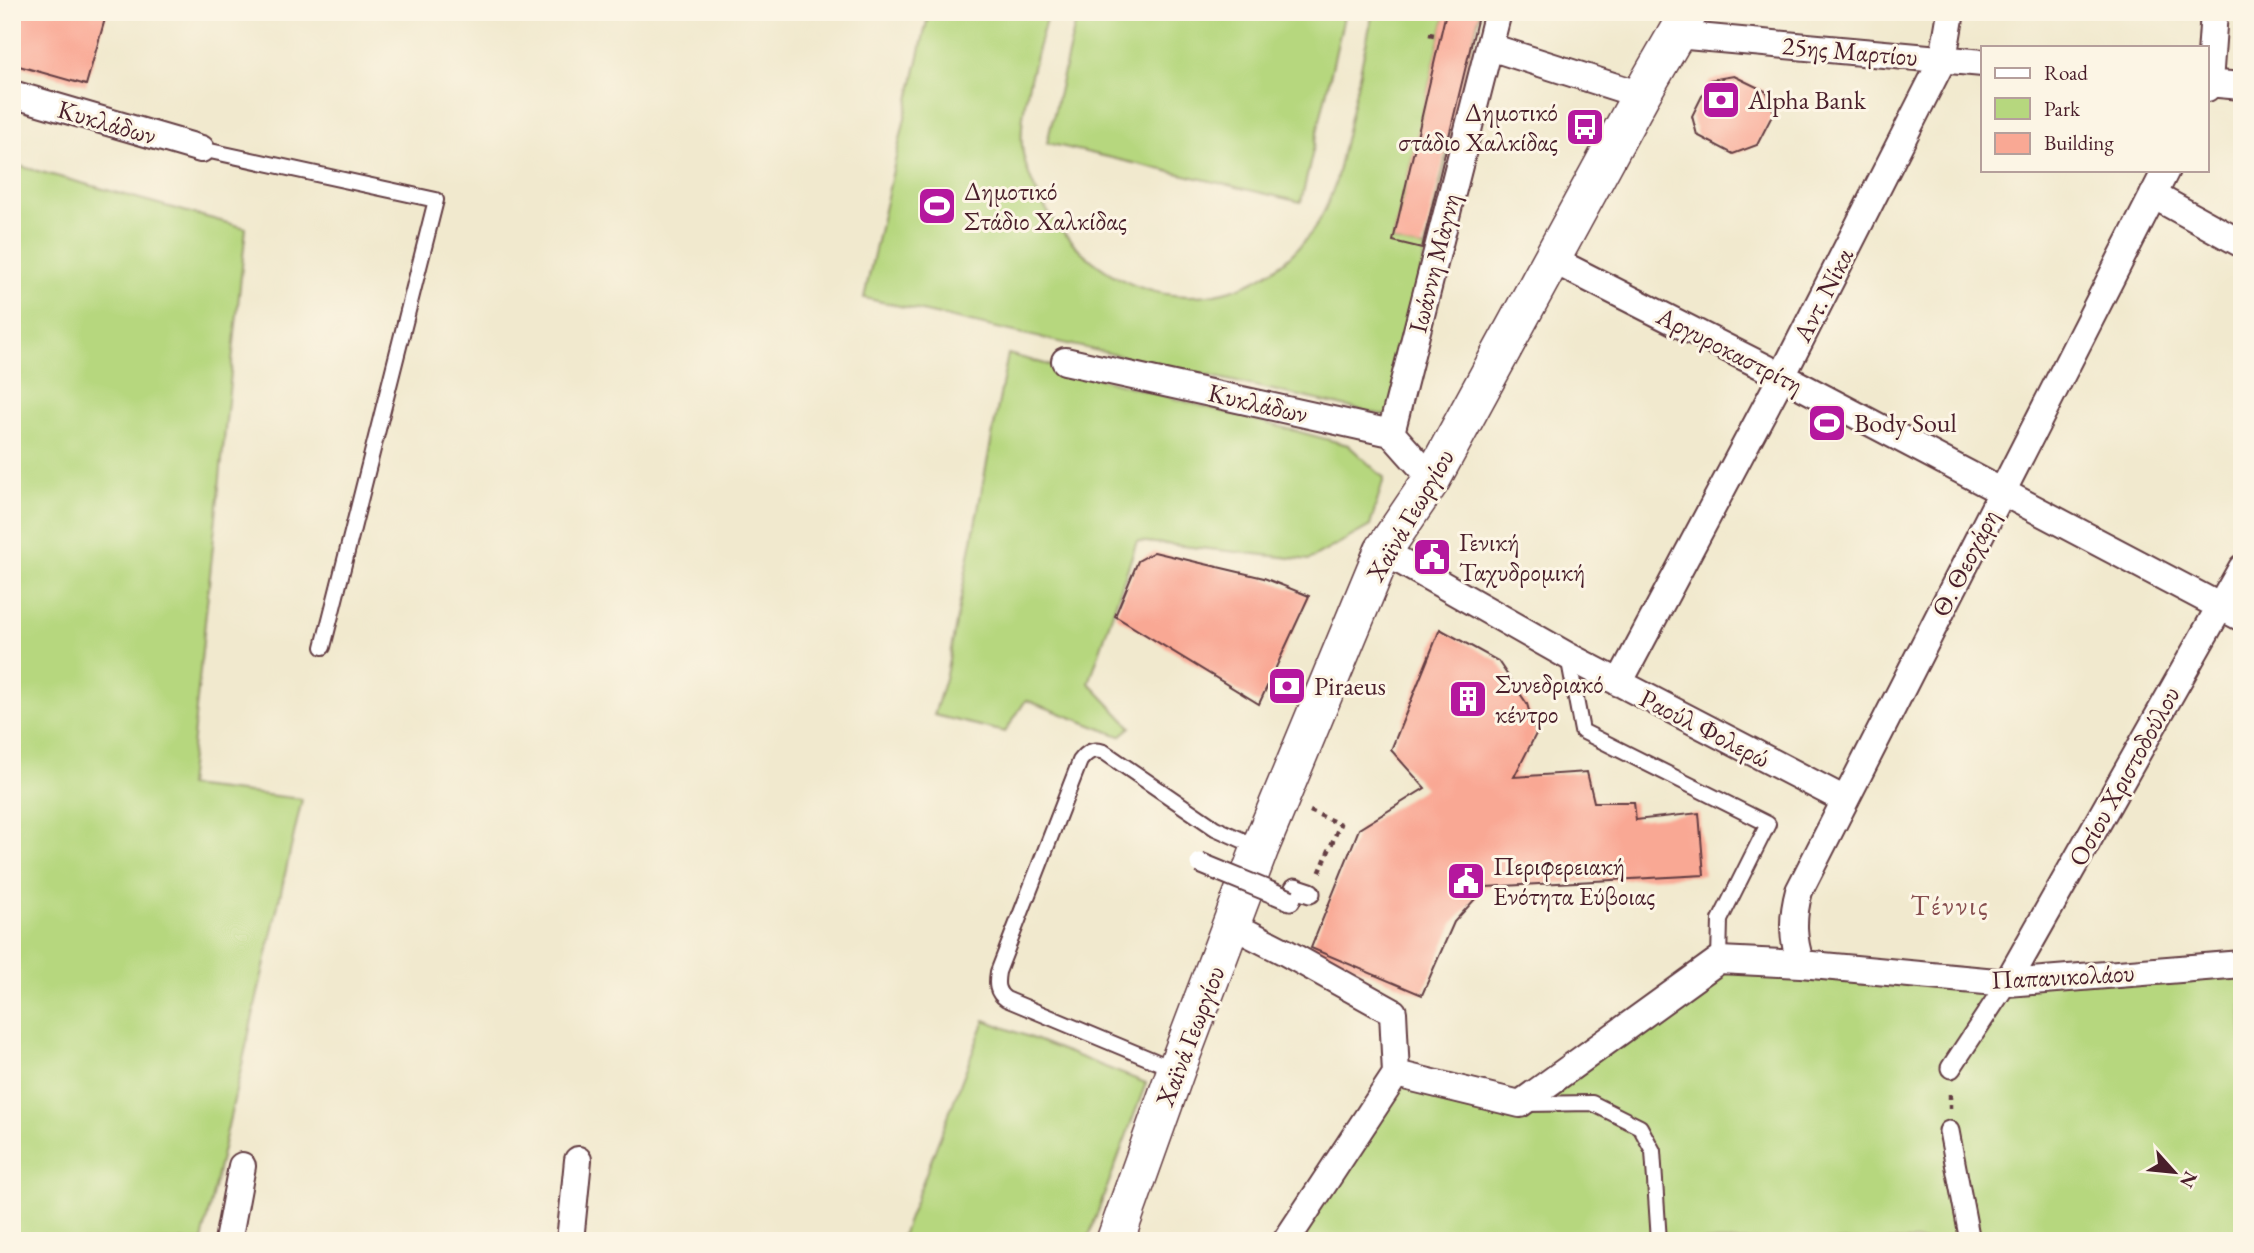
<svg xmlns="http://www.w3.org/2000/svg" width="2254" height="1253" font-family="'EB Garamond',serif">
<rect width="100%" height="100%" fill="#fcf5e5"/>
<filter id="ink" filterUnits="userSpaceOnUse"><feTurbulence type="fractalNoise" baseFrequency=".0143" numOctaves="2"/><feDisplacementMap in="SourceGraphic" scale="14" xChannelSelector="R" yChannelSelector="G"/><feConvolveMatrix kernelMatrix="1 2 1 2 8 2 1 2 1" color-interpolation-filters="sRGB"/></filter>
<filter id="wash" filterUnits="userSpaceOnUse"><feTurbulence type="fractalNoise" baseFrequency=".00686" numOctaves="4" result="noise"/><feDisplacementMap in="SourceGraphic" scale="28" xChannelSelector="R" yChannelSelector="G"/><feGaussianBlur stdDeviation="1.57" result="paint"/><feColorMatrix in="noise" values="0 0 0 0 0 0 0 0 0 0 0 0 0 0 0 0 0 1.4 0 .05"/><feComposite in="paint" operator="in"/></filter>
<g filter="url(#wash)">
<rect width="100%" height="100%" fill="#f1e9ce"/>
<!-- green -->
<path fill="#b6d77e" stroke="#807b54" stroke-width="2" d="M929,12H1048C1038,52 1014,120 1024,158C1031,187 1045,211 1064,233C1131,314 1244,320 1311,233C1323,218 1330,199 1336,181L1373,12H1446L1393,241L1425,248L1480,12L1388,416L864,298Z
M1078,12H1345L1301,202L1047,143Z
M12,164L246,228L188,786L302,799L202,1241H12Z
M1008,354L1348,445L1384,478L1370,526L1309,560L1137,541L1089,683L1131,727L1120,736L1026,700L1005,732L934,715L946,675Z
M1723,968L2242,973V1241H1294L1401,1081L1520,1109Z
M985,1020L1146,1083L1087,1241H900Z"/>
<g id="blocks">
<!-- building -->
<path fill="#f9a894" d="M12,12H107L86,85L12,64Z
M1446,12H1479L1422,248L1393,241Z
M1734,76L1767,92L1774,112L1757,145L1733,154L1697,135L1692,116L1710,80Z
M1154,552L1264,578L1309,596L1259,704L1115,616L1138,561Z
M1440,629L1498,661L1527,704L1536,734L1514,777L1587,772L1594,802H1634L1636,820L1699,813L1704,875L1486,887L1454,922L1422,995L1311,948L1359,829L1425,788L1391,750Z"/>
</g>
</g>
<g filter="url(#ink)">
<use href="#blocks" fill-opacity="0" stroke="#633d43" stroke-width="2"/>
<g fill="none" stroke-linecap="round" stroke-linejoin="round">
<defs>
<path id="service" d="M201,149L436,200L323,647
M1568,656L1582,731L1768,824L1720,920L1719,960
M1174,1069L1006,999C996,992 996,984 998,972L1080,761C1087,752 1093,748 1104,752L1215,828L1260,848
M1525,1104L1592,1103L1640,1127L1653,1151L1659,1241"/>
<path id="pedestrian" d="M1290,900L1295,888L1310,893
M1951,1068L2007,983
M1949,1131L1970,1241"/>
<path id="minor" d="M1676,35L1983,63
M1490,47L1641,95
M2207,83L2242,86
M2207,88L2209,83L2214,12
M12,94L201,149
M2153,195L2242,244
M1553,260L1782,376L2242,618
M1065,361L1391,433L1432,479
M1391,433L1498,12
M1383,551L1568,656L1845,800
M1619,683L1782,376L1943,59L1951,12
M1232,925L1285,952L1393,1012L1396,1074L1286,1241
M1801,964C1792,938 1792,917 1799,891L2166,170
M2007,983L2242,568
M1396,1074L1520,1104L1719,960L1801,964L2007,983L2242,964
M228,1241L242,1166
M570,1241L578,1160"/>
<path id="secondary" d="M1115,1241L1176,1070L1260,848L1383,551L1432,479L1641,95L1689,12"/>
</defs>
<!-- service casing -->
<use href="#service" stroke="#633d43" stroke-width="18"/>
<!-- pedestrian casing -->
<use href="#pedestrian" stroke="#633d43" stroke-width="23"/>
<!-- minor casing -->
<use href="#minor" stroke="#633d43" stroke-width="30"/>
<!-- secondary casing -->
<use href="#secondary" stroke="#633d43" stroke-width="40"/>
<!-- path -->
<path stroke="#633d43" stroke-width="4.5" stroke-dasharray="5 5" stroke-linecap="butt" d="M1429,34L1439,36
M1310,811L1340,824L1319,874
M1950,1109V1090"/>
<!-- service -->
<use href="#service" stroke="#fff" stroke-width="14"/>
<!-- pedestrian -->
<use href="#pedestrian" stroke="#fff" stroke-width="19"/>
<!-- minor -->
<use href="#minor" stroke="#fff" stroke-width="26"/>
<!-- secondary -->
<use href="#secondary" stroke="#fff" stroke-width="37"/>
<defs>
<path id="pedestrian-bridge" d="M1200,863L1290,900"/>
</defs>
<!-- pedestrian-bridge casing -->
<use href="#pedestrian-bridge" stroke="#633d43" stroke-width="23" stroke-linecap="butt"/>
<!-- pedestrian-bridge -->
<use href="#pedestrian-bridge" stroke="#fff" stroke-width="19"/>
</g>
</g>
<!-- icons -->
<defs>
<symbol id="bank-square" viewBox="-11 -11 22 22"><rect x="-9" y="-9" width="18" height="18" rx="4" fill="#b5179e" stroke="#fcf5e5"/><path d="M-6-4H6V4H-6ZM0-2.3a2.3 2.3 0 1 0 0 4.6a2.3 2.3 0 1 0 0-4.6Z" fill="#fff"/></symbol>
<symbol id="bus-square" viewBox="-11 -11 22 22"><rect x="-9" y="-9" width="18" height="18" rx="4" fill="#b5179e" stroke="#fcf5e5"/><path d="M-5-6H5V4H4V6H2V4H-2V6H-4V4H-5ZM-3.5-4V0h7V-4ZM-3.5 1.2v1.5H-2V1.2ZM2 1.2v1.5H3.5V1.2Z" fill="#fff"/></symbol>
<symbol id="stadium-square" viewBox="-11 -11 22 22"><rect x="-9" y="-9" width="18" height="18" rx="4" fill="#b5179e" stroke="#fcf5e5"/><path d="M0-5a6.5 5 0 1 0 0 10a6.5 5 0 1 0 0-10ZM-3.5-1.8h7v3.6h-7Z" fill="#fff"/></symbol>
<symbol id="civic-square" viewBox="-11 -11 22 22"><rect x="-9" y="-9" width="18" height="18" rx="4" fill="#b5179e" stroke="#fcf5e5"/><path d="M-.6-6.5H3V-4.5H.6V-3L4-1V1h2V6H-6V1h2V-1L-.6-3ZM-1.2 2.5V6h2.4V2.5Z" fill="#fff"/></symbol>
<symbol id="building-square" viewBox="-11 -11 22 22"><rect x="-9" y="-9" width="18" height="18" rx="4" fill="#b5179e" stroke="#fcf5e5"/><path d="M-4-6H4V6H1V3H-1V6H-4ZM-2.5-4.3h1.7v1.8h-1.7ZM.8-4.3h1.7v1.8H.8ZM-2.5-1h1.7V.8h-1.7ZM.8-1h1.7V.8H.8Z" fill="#fff"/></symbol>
</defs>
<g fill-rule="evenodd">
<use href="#bank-square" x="1699" y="78" width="44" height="44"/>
<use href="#bus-square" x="1563" y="105" width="44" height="44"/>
<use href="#stadium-square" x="915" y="184" width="44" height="44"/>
<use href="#stadium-square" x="1805" y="401" width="44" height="44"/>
<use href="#civic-square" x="1410" y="535" width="44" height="44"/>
<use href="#bank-square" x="1265" y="664" width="44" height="44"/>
<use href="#building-square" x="1446" y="677" width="44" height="44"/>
<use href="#civic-square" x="1444" y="859" width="44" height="44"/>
</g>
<g text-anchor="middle" stroke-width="6" stroke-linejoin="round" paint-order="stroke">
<!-- street labels -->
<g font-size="26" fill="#4a1f2b" stroke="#fcf5e5">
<text transform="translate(1850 51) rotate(5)" y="9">25ης Μαρτίου</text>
<text transform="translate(107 122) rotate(16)" y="9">Κυκλάδων</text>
<text transform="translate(1434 263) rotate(-76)" y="9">Ιωάννη Μὰγνη</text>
<text transform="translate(1823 295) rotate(-63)" y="9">Αντ. Νίκα</text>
<text transform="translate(1730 350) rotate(27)" y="9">Αργυροκαστρίτη</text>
<text transform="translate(1258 403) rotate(13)" y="9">Κυκλάδων</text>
<text transform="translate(1410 515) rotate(-60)" y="9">Χαϊνά Γεωργίου</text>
<text transform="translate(1965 563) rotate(-63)" y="9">Θ. Θεοχάρη</text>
<text transform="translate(1705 728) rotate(27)" y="9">Ραούλ Φολερώ</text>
<text transform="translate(2124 776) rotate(-61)" y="9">Οσίου Χριστοδούλου</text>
<text transform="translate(2063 976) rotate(-3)" y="9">Παπανικολάου</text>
<text transform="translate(1190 1036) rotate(-69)" y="9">Χαϊνά Γεωργίου</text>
</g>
<!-- poi labels -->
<g font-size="26" fill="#4a1f2b" stroke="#fcf5e5" text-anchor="start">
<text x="1748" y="109">Alpha Bank</text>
<text x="1558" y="121" text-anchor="end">Δημοτικό<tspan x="1558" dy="30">στάδιο Χαλκίδας</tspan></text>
<text x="964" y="200">Δημοτικό<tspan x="964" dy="30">Στάδιο Χαλκίδας</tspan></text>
<text x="1854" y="432">Body Soul</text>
<text x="1459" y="551">Γενική<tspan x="1459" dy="30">Ταχυδρομική</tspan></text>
<text x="1495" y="693">Συνεδριακό<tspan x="1495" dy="30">κέντρο</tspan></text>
<text x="1314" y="695">Piraeus</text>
<text x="1493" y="875">Περιφερειακή<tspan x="1493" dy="30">Ενότητα Εύβοιας</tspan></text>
</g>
<!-- neighbourhood labels -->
<g font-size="28" letter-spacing="2" fill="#874f50" stroke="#fcf5e5">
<text x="1950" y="915">Τέννις</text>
</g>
</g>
<!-- margin -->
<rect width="2254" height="1253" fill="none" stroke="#fcf5e5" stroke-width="42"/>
<!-- legend -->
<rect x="1981" y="46" width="228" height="126" fill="#fcf5e5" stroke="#b59f9b" stroke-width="2"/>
<rect x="1995" y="68" width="35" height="10" fill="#ffffff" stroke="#b59f9b" stroke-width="2"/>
<text x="2044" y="80" font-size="21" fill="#4a1f2b">Road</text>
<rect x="1995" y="98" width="35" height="21" fill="#b6d77e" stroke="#b59f9b" stroke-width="2"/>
<text x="2044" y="116" font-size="21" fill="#4a1f2b">Park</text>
<rect x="1995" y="133" width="35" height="21" fill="#f9a894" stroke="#b59f9b" stroke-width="2"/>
<text x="2044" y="150" font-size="21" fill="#4a1f2b">Building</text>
<!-- north arrow -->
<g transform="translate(2174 1172) rotate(117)" stroke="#fcf5e5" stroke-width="5" paint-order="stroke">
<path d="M0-5L12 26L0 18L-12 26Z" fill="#4a1f2b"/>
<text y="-10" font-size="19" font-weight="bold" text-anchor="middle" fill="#4a1f2b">N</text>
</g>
</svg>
